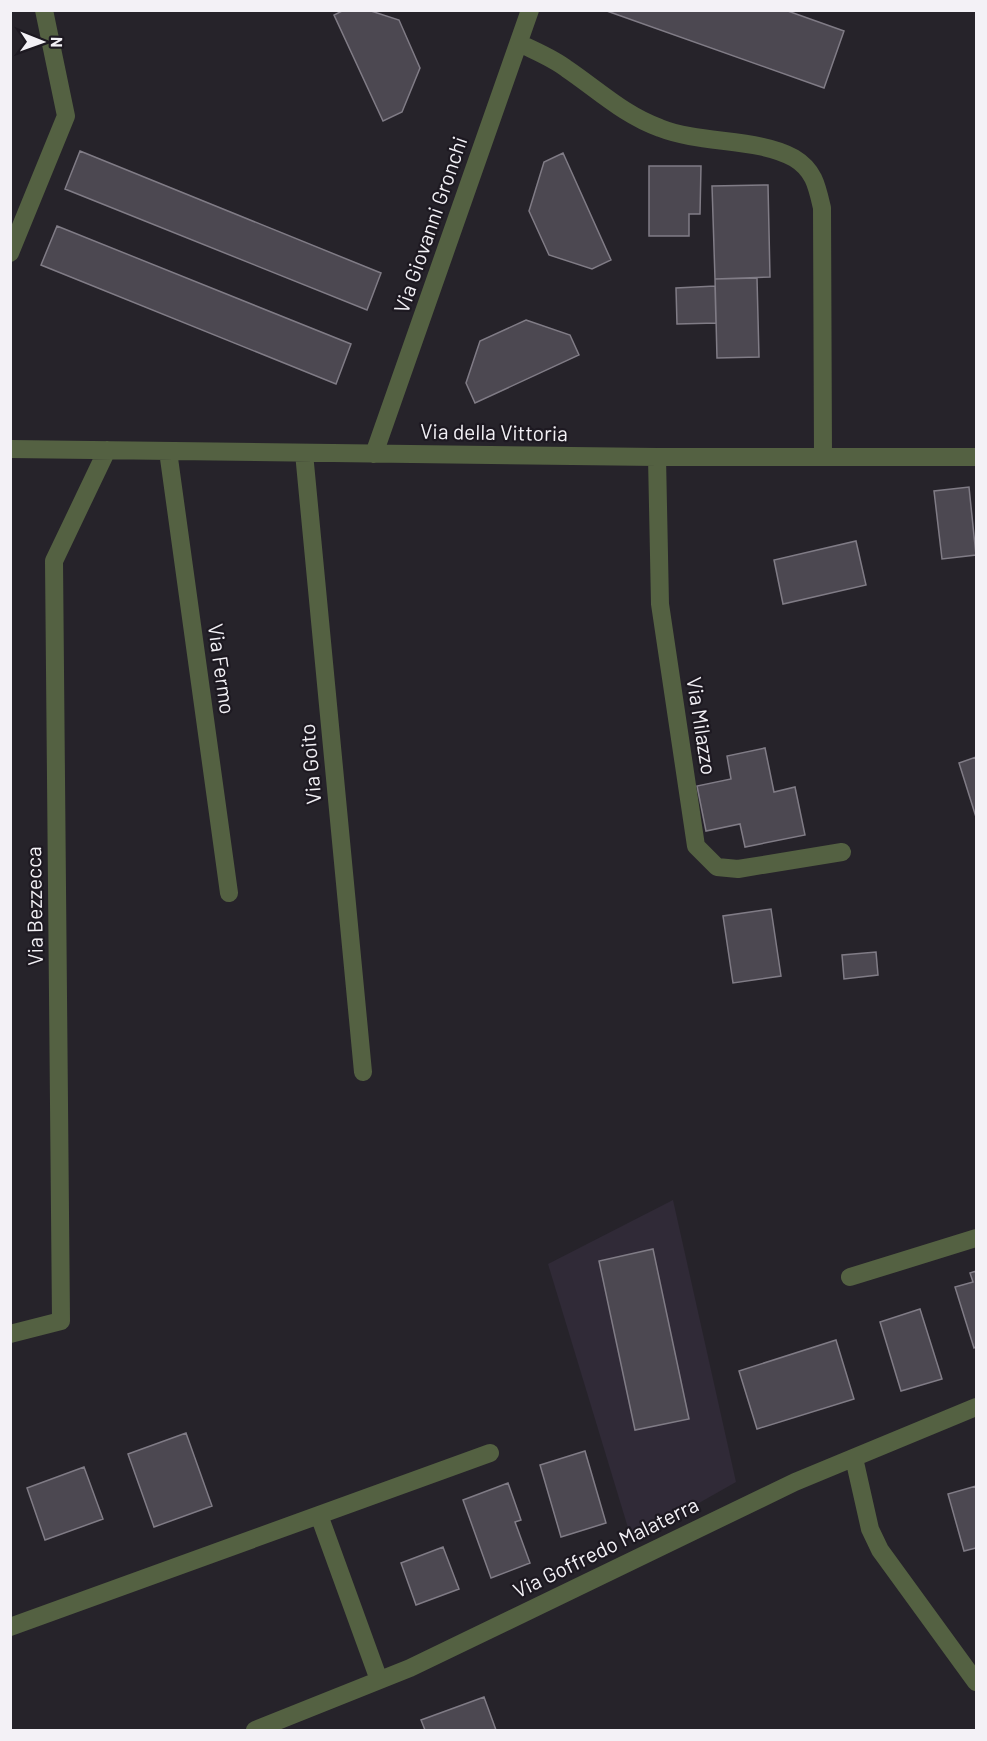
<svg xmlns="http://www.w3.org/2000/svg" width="987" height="1741" font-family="Barlow,sans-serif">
<rect width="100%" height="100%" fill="#26232a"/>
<!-- built -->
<path fill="#302a37" d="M673,1200L736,1482L632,1541L548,1264Z"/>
<!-- building -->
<path fill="#4c4851" stroke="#807c86" stroke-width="1.5" d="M344,10H368L399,20L420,68L402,112L383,121L334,15Z
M604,10H785L844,31L824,88Z
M80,151L381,273L367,310L65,189Z
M563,153L611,260L592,269L549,255L529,211L544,162Z
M649,166H701L700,214H689V236H649Z
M768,185L770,277L715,279L712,186Z
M57,226L351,344L336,384L41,265Z
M757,278L759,357L717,358L715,279Z
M715,286L716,323L677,324L676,288Z
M526,320L570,335L579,355L475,403L466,383L480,341Z
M969,487L976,555L942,559L934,491Z
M856,541L866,585L783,604L774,560Z
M765,748L774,792L795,787L805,835L745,847L740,824L706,831L697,786L731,779L727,756Z
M976,757V817L959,763Z
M771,909L781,976L733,983L723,916Z
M876,952L878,975L844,979L842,955Z
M653,1249L689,1419L635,1430L599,1261Z
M976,1271V1347L974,1348L955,1287L973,1282L970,1273Z
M920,1309L942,1379L901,1391L880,1322Z
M836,1340L854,1399L757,1429L739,1371Z
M186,1433L212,1506L154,1527L128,1454Z
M585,1451L606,1523L561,1537L540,1465Z
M84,1467L103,1519L45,1540L27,1488Z
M508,1483L521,1520L515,1522L530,1563L491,1578L463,1500Z
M976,1486V1548L964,1551L948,1494Z
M443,1547L459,1589L416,1605L401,1563Z
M484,1697L496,1730H425L421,1720Z"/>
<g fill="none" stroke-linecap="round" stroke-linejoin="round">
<!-- minor -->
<path stroke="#546142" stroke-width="18" d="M519,43C535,51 553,58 567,69C598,90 624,115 660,128C700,144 759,138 794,158C814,170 817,186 822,208L823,457
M10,253L66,116L44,10
M10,449L657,457H976
M168,451L229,893
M304,453L363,1072
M374,454L530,10
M657,457L660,604L696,846L717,867L738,869L842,852
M850,1277L976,1238
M10,1334L61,1321L54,561L107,450
M854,1458L870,1529L880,1550L976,1682
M319,1515L379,1680
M10,1627L490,1453
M255,1730L410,1668L795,1482L976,1407"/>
</g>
<g text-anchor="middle" stroke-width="4.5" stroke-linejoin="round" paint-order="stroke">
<!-- street labels -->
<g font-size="21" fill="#f3f1f6" stroke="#1d1921">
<text transform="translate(431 225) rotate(-71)" y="7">Via Giovanni Gronchi</text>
<text transform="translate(494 433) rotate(1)" y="7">Via della Vittoria</text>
<text transform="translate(221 669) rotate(82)" y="7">Via Fermo</text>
<text transform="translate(701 726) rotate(81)" y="7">Via Milazzo</text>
<text transform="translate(311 764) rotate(-95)" y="7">Via Goito</text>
<text transform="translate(35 906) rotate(-91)" y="7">Via Bezzecca</text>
<text transform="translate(606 1548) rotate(-26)" y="7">Via Goffredo Malaterra</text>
</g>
</g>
<!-- border -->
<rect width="987" height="1741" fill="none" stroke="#f3f1f6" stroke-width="24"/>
<!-- north arrow -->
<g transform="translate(42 42) rotate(91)" stroke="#1d1921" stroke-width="4.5" paint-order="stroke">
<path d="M0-4.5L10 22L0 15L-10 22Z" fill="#f3f1f6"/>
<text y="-9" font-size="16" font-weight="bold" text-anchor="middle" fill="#f3f1f6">N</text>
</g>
</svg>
